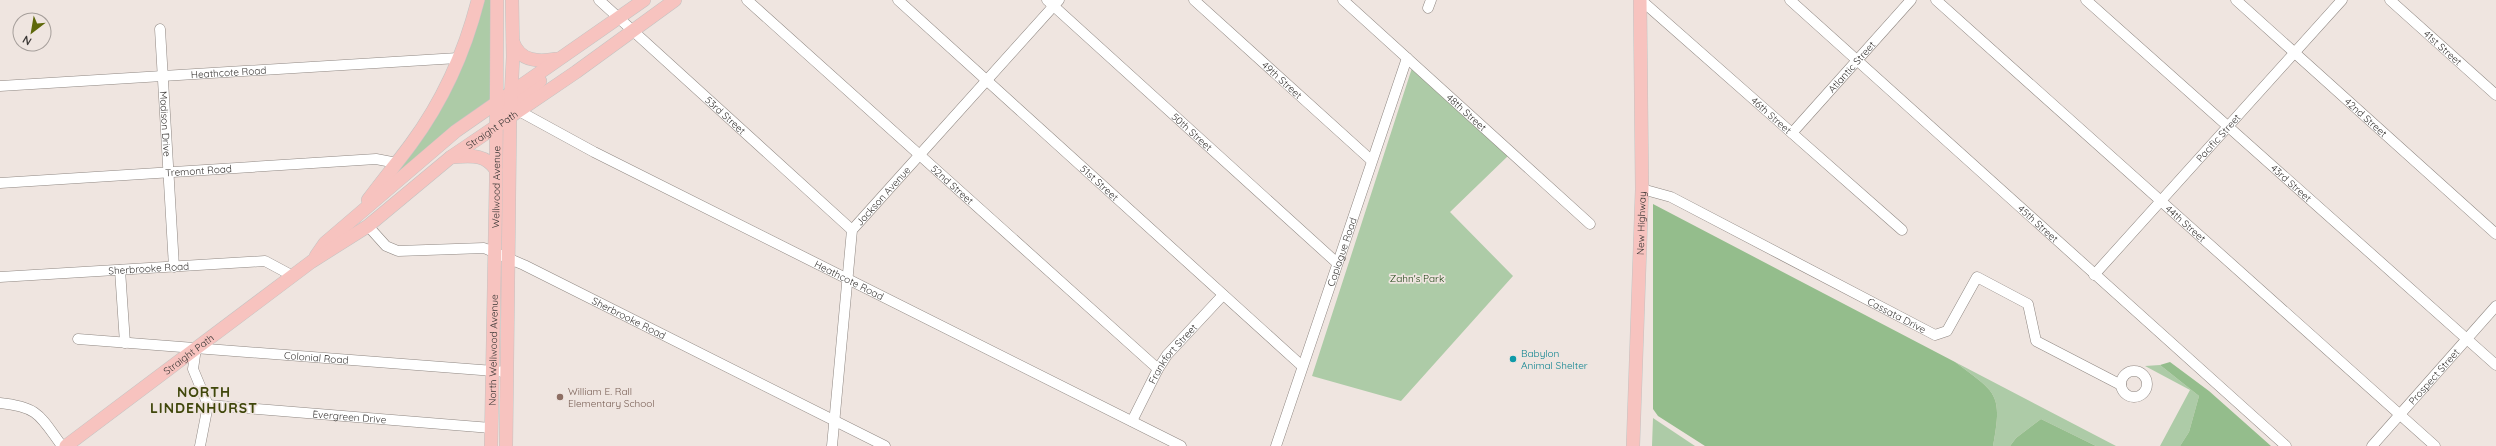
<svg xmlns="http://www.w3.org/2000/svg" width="2496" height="446" font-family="Quicksand,sans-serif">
<rect width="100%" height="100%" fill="#efe5e0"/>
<!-- green -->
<path fill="#adcba7" d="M481,0H493L492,101C449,125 414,161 377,194L431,122Z
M1412,68L1509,155L1450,212L1513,276L1401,401L1312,376Z
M1955,362L2116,446H2096L2041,419L2016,438L2010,446H1993C2003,392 1996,393 1955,362Z
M2160,365L2199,396L2189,432L2180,446H2160L2190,390L2145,366Z
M1653,418L1695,446H1652Z"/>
<!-- forest -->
<path fill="#94bd8c" d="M1653,204L1955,362C1996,393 2003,392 1993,446H1705L1658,416L1653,409Z
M2170,362L2209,391L2271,446H2180L2189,432L2199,396L2160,365Z
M2041,419L2096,446H2010L2016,438Z"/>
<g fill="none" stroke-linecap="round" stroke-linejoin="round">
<defs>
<g id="minor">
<path id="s1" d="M599,0L852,230"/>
<path id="s2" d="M747,0L1158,369"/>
<path id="s3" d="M898,0L1302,366"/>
<path id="s4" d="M1047,0L1337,263"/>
<path id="s5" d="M1194,0L1371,160"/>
<path id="s6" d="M1343,0L1590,224"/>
<path id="s7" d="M1641,0L1902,230"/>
<path id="s8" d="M1790,0L2286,446"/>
<path id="s9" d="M1936,0L2435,446"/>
<path id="s10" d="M2086,0L2496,365"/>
<path id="s11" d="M2236,0L2496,234"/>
<path id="s12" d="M2390,0L2496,95"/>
<path d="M1428,8L1431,0"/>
<path id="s13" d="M160,29L174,267"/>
<path id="s14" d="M0,86L458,58"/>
<path id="s15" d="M519,111L594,152L1181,446"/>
<path id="s16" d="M1792,133L1911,0"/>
<path id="s17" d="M0,183L376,159L397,163"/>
<path id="s18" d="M1642,189L1671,197L1935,335L1947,331L1977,277L2028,304L2036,341L2121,385"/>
<path id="s19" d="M368,226L386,246L398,251L484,248L524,265L885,446"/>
<path d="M120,270L125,343"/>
<path id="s20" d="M2094,275L2342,0"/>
<path id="s21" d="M0,277L265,261L293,276"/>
<path id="s22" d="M78,339L507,372"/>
<path d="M196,348L193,369L208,405L200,446"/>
<circle cx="2134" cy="384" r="13"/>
<path d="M0,403C39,407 40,416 62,446"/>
<path id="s23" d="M208,405L491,428"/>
<path id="s24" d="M1132,421L1158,369L1167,355L1223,295"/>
<path id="s25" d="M832,446L852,230L1059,0"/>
<path id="s26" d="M1276,446L1407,58"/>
<path id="s27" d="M2372,446L2496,306"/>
</g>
<g id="major">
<path d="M513,42C520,62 539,62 556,59"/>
<path d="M507,108L540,81"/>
<path d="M451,157C470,156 485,153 496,170"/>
<path d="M368,200C382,181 397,163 411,144C442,102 465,51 478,0"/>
<path d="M316,256L325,243L456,131L644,0"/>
<path id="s28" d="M66,446L311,262L368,226L451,157L576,72L675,0"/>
<path id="s29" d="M491,446L496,182L497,0"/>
<path d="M506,446L510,116L513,57L512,0"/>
<path id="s30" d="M1633,446L1642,189L1640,0"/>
</g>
</defs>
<!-- minor casing -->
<use href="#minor" stroke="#8f8782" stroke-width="11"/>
<!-- major casing -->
<use href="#major" stroke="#c4c3c2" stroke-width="14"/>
<!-- minor -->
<use href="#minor" stroke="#fff" stroke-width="10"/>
<!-- major -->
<use href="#major" stroke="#f7c3bf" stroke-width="13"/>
</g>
<!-- markers -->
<circle fill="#0f9aa8" stroke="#efe5e0" stroke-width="1.5" cx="1513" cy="359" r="4"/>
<circle fill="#8d6e63" stroke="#efe5e0" stroke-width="1.5" cx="560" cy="397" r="4"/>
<g text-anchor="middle" stroke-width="3.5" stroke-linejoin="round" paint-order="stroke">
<!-- street labels -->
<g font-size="10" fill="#393634" stroke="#efe5e0">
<text dy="4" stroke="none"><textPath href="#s12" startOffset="71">41st Street</textPath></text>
<text dy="4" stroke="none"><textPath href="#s16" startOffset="89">Atlantic Street</textPath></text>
<text dy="4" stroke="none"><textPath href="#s14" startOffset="229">Heathcote Road</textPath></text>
<text dy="4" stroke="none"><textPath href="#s5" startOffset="119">49th Street</textPath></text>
<text dy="4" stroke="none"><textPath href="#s6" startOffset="167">48th Street</textPath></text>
<text dy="4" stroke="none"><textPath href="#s1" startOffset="171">53rd Street</textPath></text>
<text dy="4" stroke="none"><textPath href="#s7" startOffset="174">46th Street</textPath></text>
<text dy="4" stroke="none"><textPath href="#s11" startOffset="175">42nd Street</textPath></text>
<text dy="4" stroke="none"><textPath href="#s13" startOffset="95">Madison Drive</textPath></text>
<text dy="4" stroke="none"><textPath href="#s28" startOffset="531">Straight Path</textPath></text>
<text dy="4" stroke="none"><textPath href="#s4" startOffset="196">50th Street</textPath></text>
<text dy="4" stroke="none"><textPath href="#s20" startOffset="185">Pacific Street</textPath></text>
<text dy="4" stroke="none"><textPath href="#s17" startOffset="199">Tremont Road</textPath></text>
<text dy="4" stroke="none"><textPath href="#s3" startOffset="272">51st Street</textPath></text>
<text dy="4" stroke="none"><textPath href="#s10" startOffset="275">43rd Street</textPath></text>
<text dy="4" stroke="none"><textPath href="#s2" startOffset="276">52nd Street</textPath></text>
<text dy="4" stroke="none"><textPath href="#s29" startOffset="259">Wellwood Avenue</textPath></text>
<text dy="4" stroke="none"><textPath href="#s25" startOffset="263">Jackson Avenue</textPath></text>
<text dy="4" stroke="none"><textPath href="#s30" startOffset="223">New Highway</textPath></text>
<text dy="4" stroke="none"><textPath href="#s9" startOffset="335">44th Street</textPath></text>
<text dy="4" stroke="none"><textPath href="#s8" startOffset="334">45th Street</textPath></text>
<text dy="4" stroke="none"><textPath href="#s26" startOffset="205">Copiague Road</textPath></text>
<text dy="4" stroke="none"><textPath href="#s21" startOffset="149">Sherbrooke Road</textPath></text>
<text dy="4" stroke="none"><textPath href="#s15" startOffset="371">Heathcote Road</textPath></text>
<text dy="4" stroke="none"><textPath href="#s18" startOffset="285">Cassata Drive</textPath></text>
<text dy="4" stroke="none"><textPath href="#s19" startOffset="287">Sherbrooke Road</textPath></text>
<text dy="4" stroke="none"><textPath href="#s29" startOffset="96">North Wellwood Avenue</textPath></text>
<text dy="4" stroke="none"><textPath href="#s28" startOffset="153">Straight Path</textPath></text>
<text dy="4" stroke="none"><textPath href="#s24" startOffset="79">Frankfort Street</textPath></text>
<text dy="4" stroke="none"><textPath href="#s22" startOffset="239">Colonial Road</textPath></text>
<text dy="4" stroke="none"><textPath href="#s27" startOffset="93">Prospect Street</textPath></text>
<text dy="4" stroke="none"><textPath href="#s23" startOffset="142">Evergreen Drive</textPath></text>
</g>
<!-- park labels -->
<g font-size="10" fill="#133b09" stroke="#efe5e0">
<text x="1417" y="282">Zahn's Park</text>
</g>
<!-- culture labels -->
<g font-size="10" fill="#0d838f" stroke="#efe5e0" text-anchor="start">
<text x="1521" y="357">Babylon<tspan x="1521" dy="12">Animal Shelter</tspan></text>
</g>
<!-- education labels -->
<g font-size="10" fill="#785e54" stroke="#efe5e0" text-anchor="start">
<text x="568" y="395">William E. Rall<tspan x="568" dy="12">Elementary School</tspan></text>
</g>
<!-- district labels -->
<g font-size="14" font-weight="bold" letter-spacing="1" fill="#40470b" stroke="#efe5e0">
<text x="204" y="397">NORTH<tspan x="204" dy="16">LINDENHURST</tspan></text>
</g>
</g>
<!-- north arrow -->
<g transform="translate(32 32) rotate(211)"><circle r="19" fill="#efe5e0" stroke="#a69f9b"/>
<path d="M0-3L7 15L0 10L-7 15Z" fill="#5e680b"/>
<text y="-6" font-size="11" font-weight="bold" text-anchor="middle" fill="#393634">N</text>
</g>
</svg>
